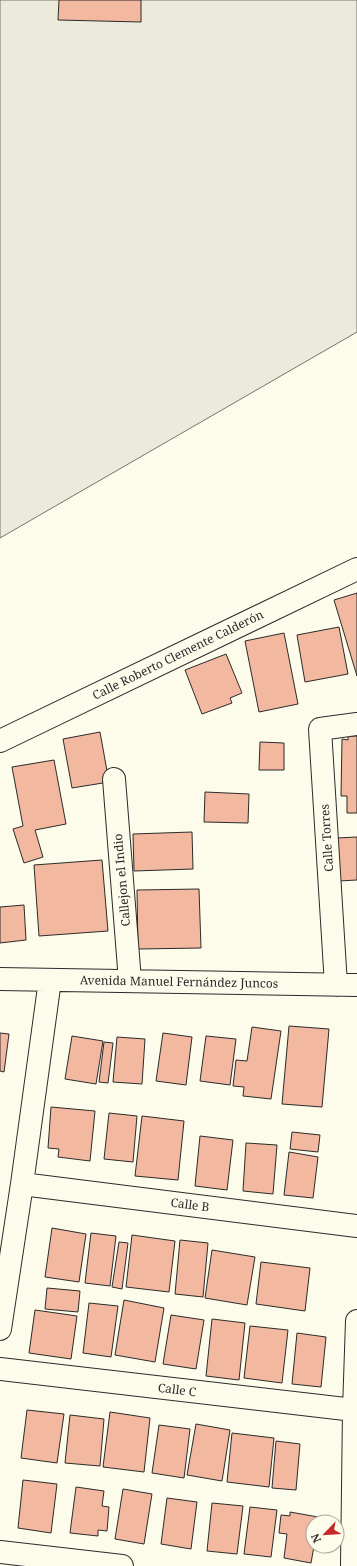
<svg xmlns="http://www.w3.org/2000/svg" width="357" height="1566" font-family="'Noto Serif',serif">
<rect width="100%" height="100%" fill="#fdfbea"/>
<!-- green -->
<path fill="#ecebdb" stroke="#74746e" d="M0,0H357V332L0,538Z"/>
<!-- building -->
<path fill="#f2b8a0" stroke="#2b2b2b" d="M59,0H141V22L58,20Z
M357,593V676L334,600Z
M339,627L348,674L305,682L297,635Z
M284,633L298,704L259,712L245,641Z
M226,654L242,693L230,698L232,703L202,714L185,670Z
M100,732L109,782L72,788L63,739Z
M348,736H357V813H347V796H341L342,739L348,740Z
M260,742L284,743V770H259Z
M54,760L66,824L35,830L43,857L24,863L13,829L23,826L12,767Z
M205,792L249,794L248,823L204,822Z
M192,832L193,869L134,871L133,834Z
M357,837V880L339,881L337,838Z
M102,860L108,931L39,936L34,865Z
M199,889L201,948L138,949L137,890Z
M24,905L26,940L0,943V907Z
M289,1026L329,1029L322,1107L282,1104Z
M252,1027L281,1031L271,1099L243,1096L244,1087L233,1086L236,1060L247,1061Z
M0,1033L9,1034L4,1072L0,1071Z
M163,1033L192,1037L186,1085L156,1081Z
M72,1036L103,1041L96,1084L65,1079Z
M206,1036L236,1039L230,1085L200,1081Z
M117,1037L145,1039L142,1084L113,1082Z
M104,1042L113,1043L108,1083L99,1082Z
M51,1107L95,1111L90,1161L58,1157L59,1149L48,1148Z
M109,1113L137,1116L133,1162L104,1159Z
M142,1116L184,1121L178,1180L135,1176Z
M292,1132L320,1135L318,1152L290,1149Z
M200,1136L233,1140L227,1190L195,1186Z
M246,1143L277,1145L273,1194L243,1191Z
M289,1152L318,1157L313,1198L284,1195Z
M52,1228L86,1234L79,1282L45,1277Z
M91,1233L116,1236L110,1286L85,1283Z
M132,1235L175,1241L169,1292L126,1287Z
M180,1240L208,1243L203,1297L175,1294Z
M119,1242L128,1243L122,1289L112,1287Z
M212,1250L255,1257L247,1305L205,1298Z
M261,1262L310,1268L305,1311L256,1304Z
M47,1288L80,1291L78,1312L45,1309Z
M124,1300L164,1308L155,1362L115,1355Z
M89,1303L118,1306L111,1357L83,1353Z
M35,1310L77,1316L71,1359L29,1353Z
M171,1315L204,1320L196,1369L163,1364Z
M212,1319L245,1323L239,1380L206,1376Z
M250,1326L288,1330L282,1383L244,1378Z
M297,1333L326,1337L321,1387L292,1384Z
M27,1410L64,1414L57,1463L21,1458Z
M110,1412L150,1418L144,1472L103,1467Z
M70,1415L104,1419L100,1466L65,1463Z
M196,1424L230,1430L222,1481L187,1475Z
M159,1425L190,1429L184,1478L152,1473Z
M232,1433L274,1438L269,1487L227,1482Z
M276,1441L300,1444L296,1490L272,1488Z
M23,1480L57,1484L51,1533L18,1528Z
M76,1487L104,1491L102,1506L109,1507L107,1531L98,1530V1536L70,1533Z
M123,1489L152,1494L144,1544L115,1539Z
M167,1498L197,1502L191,1549L161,1544Z
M212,1503L243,1506L237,1554L207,1551Z
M250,1507L277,1510L271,1557L244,1554Z
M290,1512L318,1517L317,1522H313L314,1546L311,1563L284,1558L287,1534L279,1533L281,1515L290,1516Z"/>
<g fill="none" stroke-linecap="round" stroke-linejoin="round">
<defs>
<path id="minor" d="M0,741L357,569
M114,779L130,981
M0,979L357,985
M336,985L320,729L357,724
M22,1184L357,1226
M0,1329L22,1184L50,980
M0,1369L354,1410
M0,1552L122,1566
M352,1566L354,1410L357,1321"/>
</defs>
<!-- minor casing -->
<use href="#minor" stroke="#2b2b2b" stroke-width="24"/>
<!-- minor -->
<use href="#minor" stroke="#fdfbea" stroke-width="22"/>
</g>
<g text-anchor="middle" stroke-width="3" stroke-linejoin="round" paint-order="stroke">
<!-- street labels -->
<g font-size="12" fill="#2b2b2b" stroke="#fdfbea">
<text transform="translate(178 655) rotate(-26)" y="4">Calle Roberto Clemente Calderón</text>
<text transform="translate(327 838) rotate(-94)" y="4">Calle Torres</text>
<text transform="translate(122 880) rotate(-95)" y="4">Callejon el Indio</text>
<text transform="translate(179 982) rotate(1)" y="4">Avenida Manuel Fernández Juncos</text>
<text transform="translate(190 1205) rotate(7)" y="4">Calle B</text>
<text transform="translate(177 1390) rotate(7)" y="4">Calle C</text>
</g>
</g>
<!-- north arrow -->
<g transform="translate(325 1534) rotate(245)"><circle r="19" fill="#fdfbea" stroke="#a9a89e"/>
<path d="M0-3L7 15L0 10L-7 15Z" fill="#c62828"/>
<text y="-6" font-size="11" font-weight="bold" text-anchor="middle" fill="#2b2b2b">N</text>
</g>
</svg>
